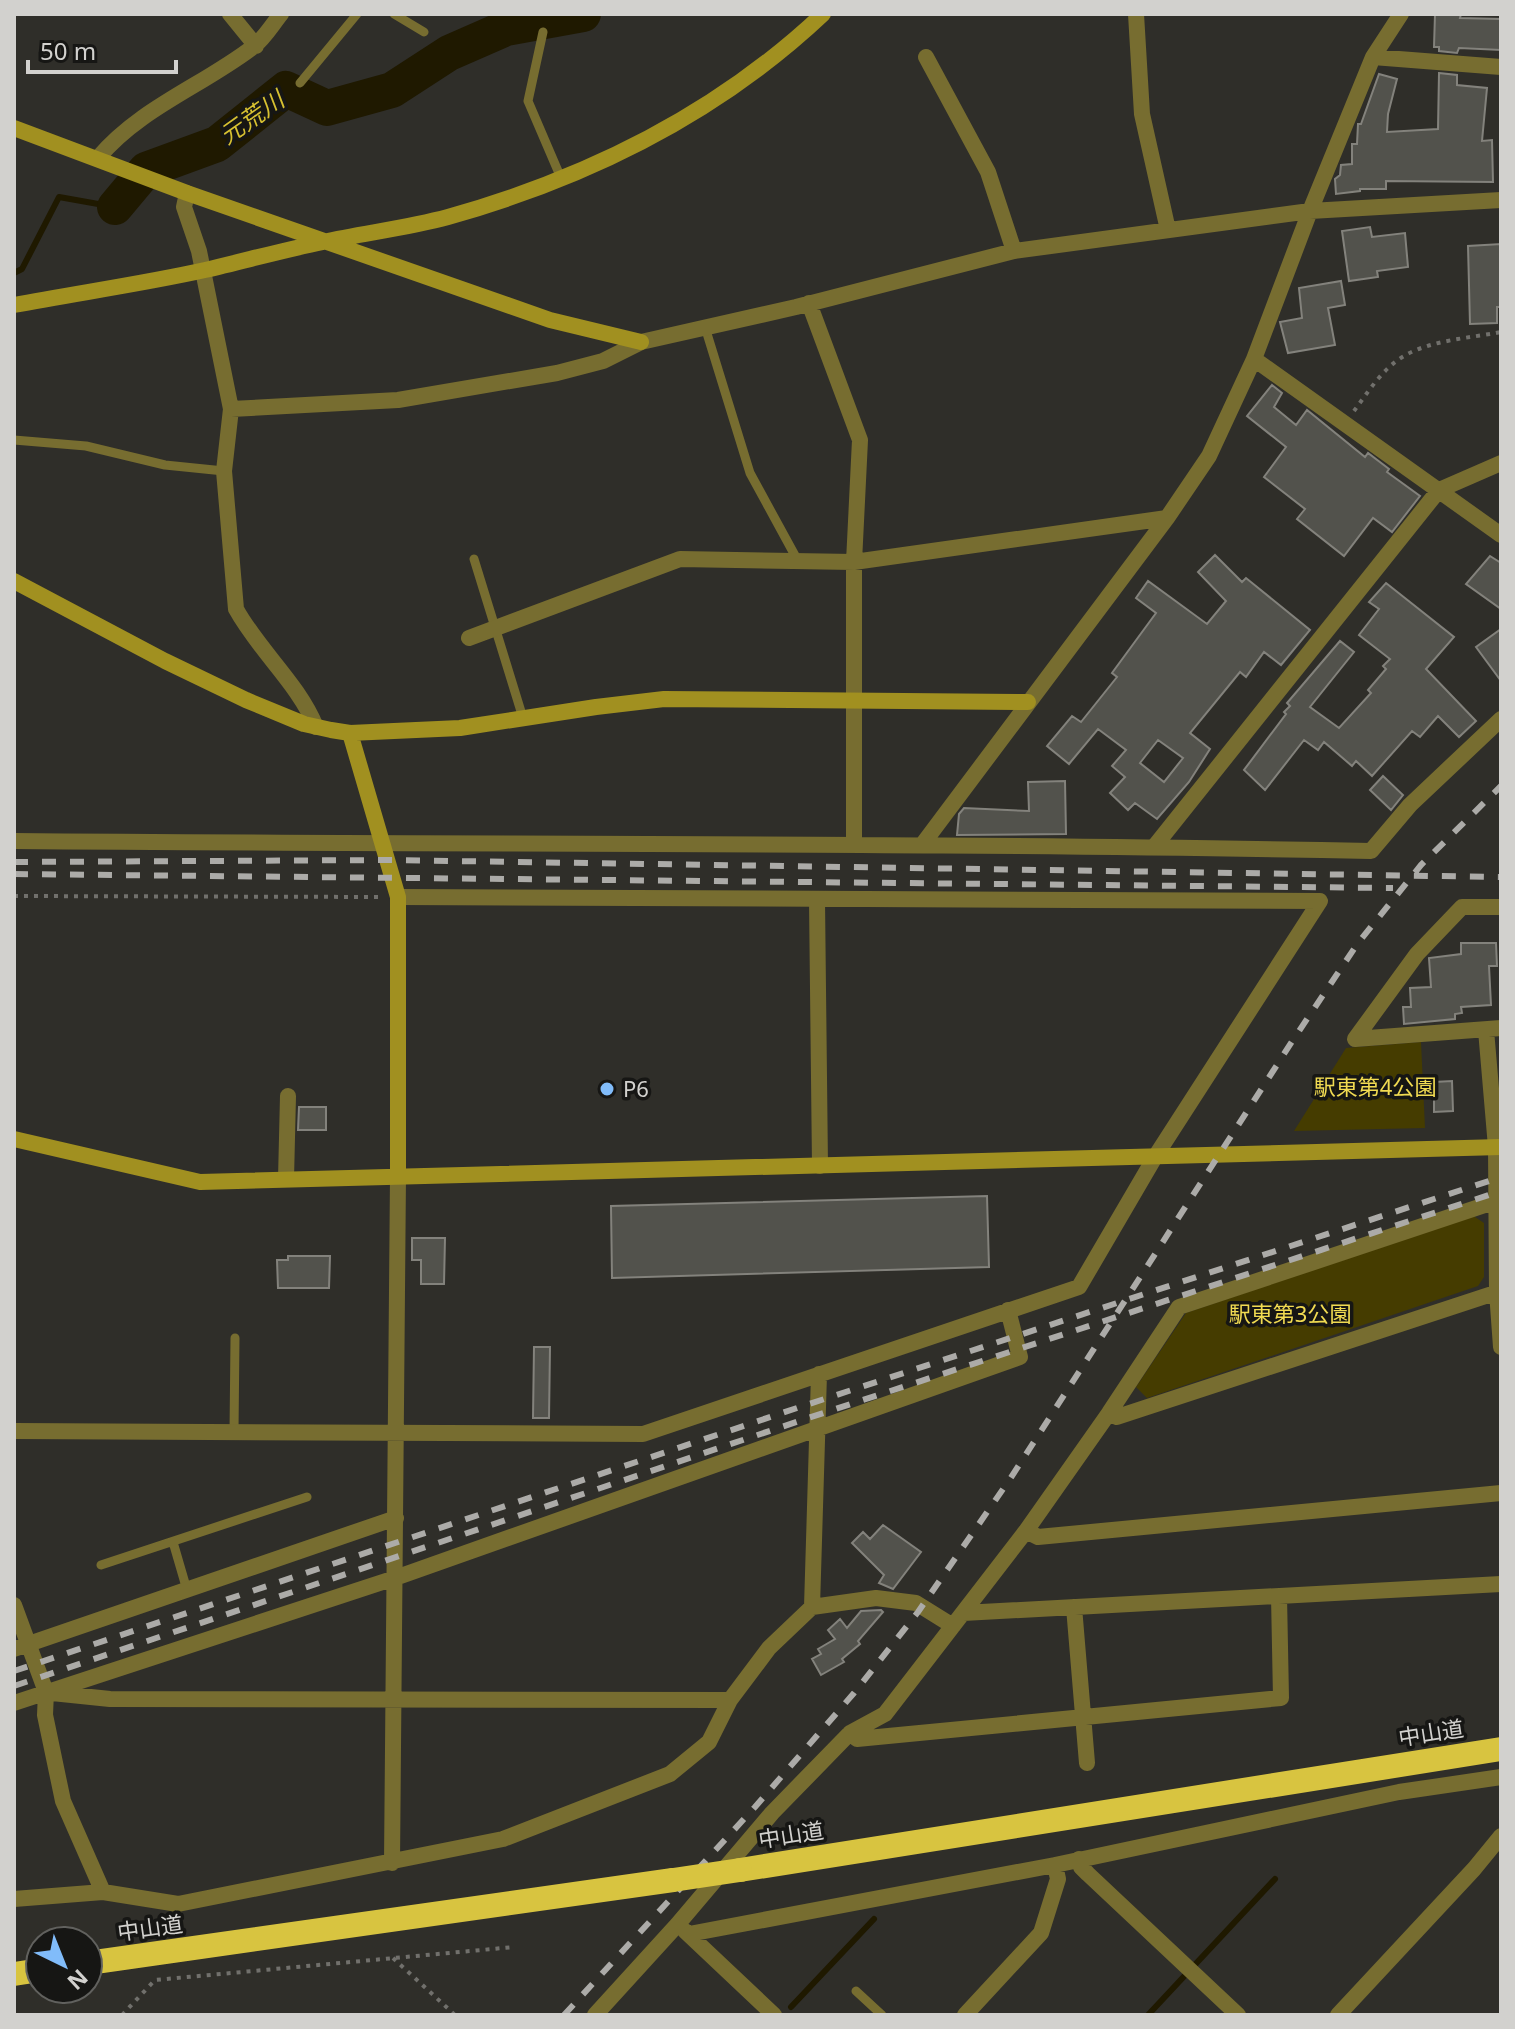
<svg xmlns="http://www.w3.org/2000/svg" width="1515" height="2029" font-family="'Noto Sans','Noto Sans JP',sans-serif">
<rect width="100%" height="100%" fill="#2f2e29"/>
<!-- green -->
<path fill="#453c00" d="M1421,1042L1425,1128L1294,1131L1346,1048Z
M1472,1215L1484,1223V1277L1478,1286L1147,1398L1136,1387L1186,1313Z"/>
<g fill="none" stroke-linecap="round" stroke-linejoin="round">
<!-- stream -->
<path stroke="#1f1900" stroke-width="6" d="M14,273L22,269L59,197L115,207
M791,2007L874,1919
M1148,2015L1275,1879"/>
<!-- river -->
<path stroke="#1f1900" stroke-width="36" d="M115,207L146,170L217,144L286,89L327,108L392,90L449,53L506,28L583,14"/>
</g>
<!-- building -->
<path fill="#52524c" stroke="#83827c" stroke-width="2" fill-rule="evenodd" d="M1435,14H1461L1460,18L1501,19V50L1459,48L1457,53L1439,51V47H1434Z
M1439,73L1457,75V85L1487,88L1482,141L1492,140L1493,182L1386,181V189H1360V191L1336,194L1335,179L1340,175L1341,165L1352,164V144H1357L1358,124H1361L1379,74L1397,79L1388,114L1387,132L1438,129Z
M1370,227L1372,237L1405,233L1408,267L1377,271L1378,277L1349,281L1342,231Z
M1501,244V307H1497V323L1470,324L1468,246Z
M1341,281L1345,305L1328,308L1335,345L1288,353L1280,322L1302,318L1299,288Z
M1272,385L1282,393L1274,407L1296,425L1307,410L1365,457L1368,453L1389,469L1387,472L1420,496L1392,532L1373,518L1344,556L1297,519L1305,509L1264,477L1286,447L1247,416Z
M1215,555L1242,582L1246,578L1310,630L1281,665L1264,652L1246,677L1240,672L1190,733L1210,749L1189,782L1157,819L1135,803L1128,810L1110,793L1125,777L1112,766L1126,750L1098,729L1069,764L1047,746L1072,716L1081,722L1117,677L1112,673L1156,613L1136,598L1148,581L1207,624L1226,601L1198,572ZM1158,740L1183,758L1164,782L1140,763Z
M1490,556L1501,563V609L1466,584Z
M1386,583L1454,637L1426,669L1476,721L1459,737L1438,716L1420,737L1412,731L1372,776L1356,761L1352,766L1324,742L1318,750L1304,740L1265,790L1244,770L1286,714L1284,712L1290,706L1287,703L1340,641L1354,652L1310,707L1339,728L1371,693L1368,690L1386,669L1383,666L1390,659L1359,635L1379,609L1369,602Z
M1501,629V681L1476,647Z
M1383,776L1403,795L1391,810L1370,790Z
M1065,781L1066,834L957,835L959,814L964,808L1029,811L1028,782Z
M1461,943H1496L1497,966H1489L1491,1005L1461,1007L1462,1013L1455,1014V1019L1404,1024L1403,1007H1411L1410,988L1431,987L1429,958L1461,954Z
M1452,1081L1453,1111L1434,1112V1082Z
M299,1107H326V1130H298Z
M987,1196L989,1267L612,1278L611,1206Z
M412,1238H445L444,1284H421V1260H412Z
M288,1256H330L329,1288H278L277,1260H288Z
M534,1347H550L549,1418H533Z
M883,1525L921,1552L893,1589L879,1583L884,1575L852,1543L863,1532L870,1539Z
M881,1610L883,1612L858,1641L860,1644L842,1659L844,1662L821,1675L812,1659L821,1654L818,1649L835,1639L828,1630L840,1619L847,1628L861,1611Z"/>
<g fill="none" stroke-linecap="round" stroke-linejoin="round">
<!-- path -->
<path stroke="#71706c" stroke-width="4" stroke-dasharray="4 6" stroke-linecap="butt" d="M1354,411C1368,392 1383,368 1404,356C1431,340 1470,338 1501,332
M14,896L380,897
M393,1958L455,2015
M122,2015L155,1980L514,1947"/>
<!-- lane -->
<path stroke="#776d30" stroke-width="9" d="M394,14L424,32
M543,32L528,101L561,178
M300,83L357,14
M705,327L750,473L798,561
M14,440L86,446L165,465L224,471
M474,559L523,718
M234,1432L235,1338
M173,1542L187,1590
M101,1565L307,1497
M856,1991L882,2015"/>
<!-- street -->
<path stroke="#776d30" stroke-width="16" d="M230,14L256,46
M1136,14L1142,114L1168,230
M926,57L988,172L1014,251
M1373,57L1501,67
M98,158C140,108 202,86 253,47C264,39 272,25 281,14
M187,193L184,207L199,251L231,409L224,471L236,609C259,651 298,683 316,727
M809,303L860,440L854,562V844
M1254,359L1501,535
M231,409L398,400L557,373L603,361L641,342L796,307L1014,251L1310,211L1501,200
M469,638L680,559L854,562L1167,518
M14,841C467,845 919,842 1371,851L1410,805L1501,719
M922,845L1167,518L1209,456L1254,359L1310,211L1373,57L1401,14
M1154,847L1439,490L1501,463
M817,900L820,1166
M1501,907H1462L1417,954L1355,1039L1501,1028
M1486,1030L1496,1147L1497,1292L1501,1347
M286,1179L288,1096
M1109,1413L1117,1417L1501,1291
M14,1431L643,1434L1079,1287L1155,1157L1320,901L398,897
M1026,1531L1109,1413L1179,1307L1497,1201
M14,1605L46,1692L45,1715L63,1801L103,1892
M812,1607L819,1374
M1074,1607L1087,1763
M963,1613L1501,1584
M14,1649L396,1518
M52,1693L110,1699L730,1700
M14,1703L395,1578L1020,1357L1008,1310
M850,1733L857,1739L1281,1698L1279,1596
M1079,1859L1081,1867L1088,1874L1238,2015
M392,1863L398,1176
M14,1899L103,1892L178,1904L503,1839L670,1774L709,1742L730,1700L769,1648L812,1607L876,1598L916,1603L953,1626
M685,1931L774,2015
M689,1934L1055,1865L1399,1792L1501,1777
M595,2015L677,1925L772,1813L850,1733L885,1714L1026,1531L1038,1537L1501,1493
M965,2015L1041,1933L1058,1879L1055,1865
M1338,2015L1474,1869L1501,1836"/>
<!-- secondary -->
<path stroke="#a19020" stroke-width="16" d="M14,128L187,193L550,320L641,342
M14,305C77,293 142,284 205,270C244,261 284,250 323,242C364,233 407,228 448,217C587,178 718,113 823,14
M14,581L165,661L246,700L304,724L331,730L350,733L460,728L596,707L664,699L1028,702
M350,733L398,897V1176
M14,1139L200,1182L1501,1147"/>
<!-- highway -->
<path stroke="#d8c440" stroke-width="24" d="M740,1870L1501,1749
M88,1963L673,1880
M14,1974L40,1970"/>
<!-- rail -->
<path stroke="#acaba8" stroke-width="6" stroke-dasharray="14 14" stroke-linecap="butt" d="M14,862L388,860L1501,877
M14,874L1393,888
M14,1671L800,1407L1501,1177
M14,1686L805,1419L1501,1191
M564,2015L755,1807L854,1693L918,1612L1010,1479L1293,1040L1358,943L1421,865L1501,786"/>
<!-- highway-bridge -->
<path stroke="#d8c440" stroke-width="24" d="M673,1880L740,1870"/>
</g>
<!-- markers -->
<circle fill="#81bcfa" stroke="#161614" stroke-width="3" cx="607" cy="1089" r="8"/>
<g text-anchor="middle" stroke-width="7" stroke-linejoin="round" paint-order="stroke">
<!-- park labels -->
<g font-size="22" fill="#f1db52" stroke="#161614">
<text x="1375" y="1095">駅東第4公園</text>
<text x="1290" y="1322">駅東第3公園</text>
</g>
<!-- poi labels -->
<g font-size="22" fill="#d2d1ce" stroke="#161614" text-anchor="start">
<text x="623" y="1097">P6</text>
</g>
<!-- street labels -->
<g font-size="22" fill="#d2d1ce" stroke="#161614">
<text transform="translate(1431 1733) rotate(-9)" y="8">中山道</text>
<text transform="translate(791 1835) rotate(-9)" y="8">中山道</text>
<text transform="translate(150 1928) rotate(-8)" y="8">中山道</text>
</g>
<!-- water labels -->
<g font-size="24" font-style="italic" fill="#d7c131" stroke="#161614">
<text transform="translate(252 118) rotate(-35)" y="8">元荒川</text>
</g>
</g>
<!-- border -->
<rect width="1515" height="2029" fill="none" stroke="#d2d1ce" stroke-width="32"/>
<!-- north arrow -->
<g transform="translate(64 1965) rotate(137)"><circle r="38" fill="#161614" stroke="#61615e" stroke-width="2"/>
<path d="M0-6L14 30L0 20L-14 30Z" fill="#81bcfa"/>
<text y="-12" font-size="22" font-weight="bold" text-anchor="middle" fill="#d2d1ce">N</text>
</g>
<!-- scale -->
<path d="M28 60v12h148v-12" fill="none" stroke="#d2d1ce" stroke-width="4"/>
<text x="40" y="60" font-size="24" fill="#d2d1ce" stroke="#161614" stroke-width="6" paint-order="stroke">50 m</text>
</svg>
